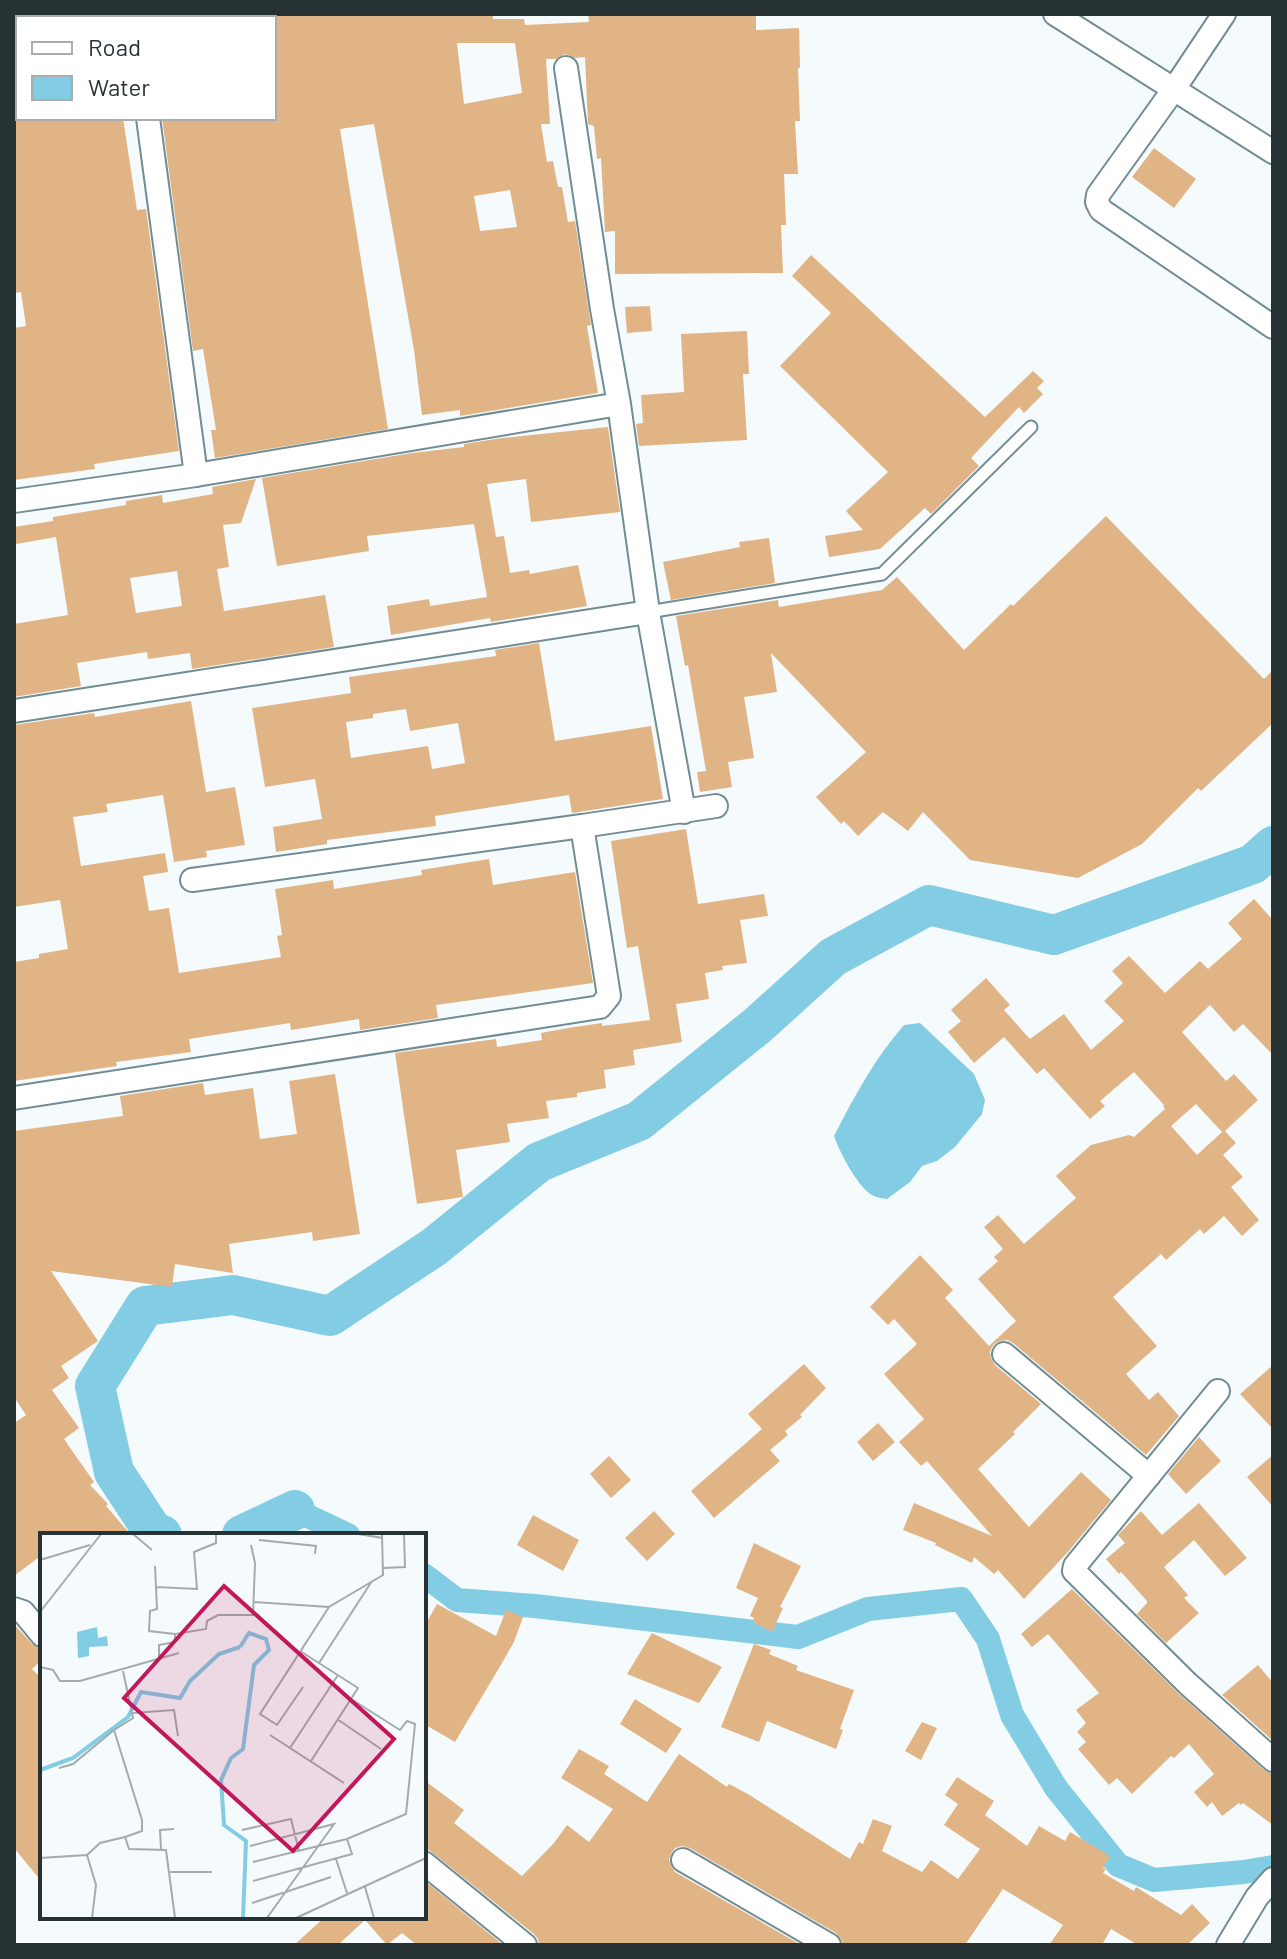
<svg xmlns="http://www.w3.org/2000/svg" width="1287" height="1959" font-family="Barlow,sans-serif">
<rect width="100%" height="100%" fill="#f5fbfc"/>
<!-- water -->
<path fill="#82cce4" d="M920,1023L974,1074L985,1100L982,1114L955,1147L937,1161L922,1166L910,1182L887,1199C883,1198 878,1198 874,1196C859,1190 839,1151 834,1136C854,1097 875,1058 904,1025Z"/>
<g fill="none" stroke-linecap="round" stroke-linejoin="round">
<!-- canal -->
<path stroke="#82cce4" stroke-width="24" d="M295,1510L348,1535
M424,1575L457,1600L535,1606L798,1637L868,1609L961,1599L988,1639L1012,1715L1056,1788L1118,1865L1154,1880L1244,1872L1273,1867"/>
<!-- river -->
<path stroke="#82cce4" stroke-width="40" d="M162,1535L154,1533L114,1472L95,1386L145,1306L233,1295L330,1316L434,1247L539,1162L639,1121L758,1025L833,957L929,905L1054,935L1253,864L1273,846
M242,1535L295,1510"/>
</g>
<!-- building -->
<path fill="#e0b485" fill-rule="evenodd" d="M274,14H493V19H524L525,25L589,22L588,14H756V30L799,28L800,68H798L800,121H795L798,174H784L786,225H781L783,273L615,274V231L605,232L601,158L597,159L594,126L588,124L585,57L575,58L565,54L556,59H546L550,124H541L547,162L553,161L558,187H562L568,222L575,221L591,325L587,326L598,393L460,416V410L422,415L414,350L374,124L340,129L388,429L215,458L211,430H216L203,349L193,351L162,118H274ZM457,43H515L522,93L464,104ZM510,190L517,227L480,231L474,196Z
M14,118H123L137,210L146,209L179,451L94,464L95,469L14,480V328L26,326L21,292L14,293Z
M1154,148L1196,179L1174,208L1132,177Z
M811,255L985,417L1033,371L1044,381L1037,388L1043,394L1024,413L1019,407L971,458L979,466L931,514L925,508L880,549L829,557L825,536L863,530L846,511L888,472L780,366L831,313L792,276Z
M650,306L652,331L627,333L625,307Z
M747,331L749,374H743L747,440L639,446L636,424L643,423L641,395L684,392L681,334Z
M608,427L620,512L531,522L526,479L487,484L496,537L504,536L510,573L529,570L530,574L578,565L587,606L491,622L490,618L391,635L387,606L429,599L430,606L487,597L474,524L367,536L369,551L277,566L262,478L412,453L464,447V444L502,438Z
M256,479L241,523L223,525L229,567L217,569L224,611L325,595L334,647L192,669L190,653L148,659L147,652L77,663L81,686L14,697V624L68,615L56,537L16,544L14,527L53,521V517L126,505V501L162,495L163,503L213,494L212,487ZM177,571L182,606L136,613L130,578Z
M1106,516L1264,679L1273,670V723L1201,791L1198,788L1142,844L1078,878L970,860L923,812L908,831L883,812L858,836L844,821L841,824L816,797L866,752L771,653L777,692L744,697L754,758L728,762L732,787L700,792L697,772L706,771L688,665L685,666L676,616L778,600L779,607L882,590L897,577L964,650L1011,604L1013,606Z
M769,538L775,583L671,600L663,562L740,547L739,542Z
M539,643L555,741L651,726L663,799L572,813L569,795L435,816L436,826L327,840V844L276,852L273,827L322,819L315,779L265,787L252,708L351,693L349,677L496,656L495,650ZM406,709L410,731L458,723L465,763L432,769L428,746L351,758L346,722L373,718V714Z
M191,701L206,792L235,787L245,845L206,851L207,857L174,862L163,795L106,804L108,812L73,817L81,866L165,853L168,872L143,876L149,911L169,908L179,973L281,957L277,936L282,935L275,889L333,880L334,889L422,875L421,870L489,859L493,885L575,872L593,983L436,1005L438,1018L360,1030L359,1019L291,1030L290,1023L189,1039L191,1052L116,1062L117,1066L14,1081V962L39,958V954L68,949L60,900L14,907V725L94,713L95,717Z
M686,829L698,904L764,894L768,916L740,920L747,963L722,966L723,970L705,973L709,999L676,1004L682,1042L633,1050L635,1065L604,1070L606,1088L577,1093V1097L546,1101L549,1118L507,1124L510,1142L456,1150L463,1197L417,1204L395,1053L496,1039L497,1047L542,1040L541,1033L568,1028L602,1023V1026L650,1020L638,946L627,948L611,841Z
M1254,899L1273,920V1055L1243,1024L1234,1032L1210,1005L1182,1032L1226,1081L1234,1074L1258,1100L1225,1131L1236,1143L1223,1155L1243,1177L1231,1187L1259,1220L1242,1236L1224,1216L1204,1234L1200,1229L1166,1260L1161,1254L1113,1297L1157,1346L1126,1374L1149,1400L1158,1392L1179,1416L1146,1455L1013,1343L1007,1340L1000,1341L994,1344L990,1351L991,1358L995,1365L1041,1404L1013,1432L1015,1434L978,1469L1029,1527L1081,1472L1111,1500L1067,1553L1024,1599L998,1570L994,1574L974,1557L972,1563L935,1545L936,1543L903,1530L914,1503L992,1536L927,1461L921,1466L899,1442L924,1419L884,1374L917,1344L894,1319L888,1325L870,1307L920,1255L953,1290L945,1298L989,1346L1016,1321L978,1279L998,1261L994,1257L1003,1249L984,1227L998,1215L1024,1244L1076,1198L1056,1176L1091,1145L1129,1135L1134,1137L1165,1109L1163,1106L1164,1105L1134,1072L1100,1101L1105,1106L1090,1119L1044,1068L1037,1074L1004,1037L974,1063L948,1032L961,1021L951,1010L986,978L1010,1005L1004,1010L1030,1039L1064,1014L1091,1050L1124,1021L1104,1001L1123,983L1112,971L1129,956L1165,993L1200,961L1208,969L1242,939L1228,923ZM1196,1104L1222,1132L1197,1155L1171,1126Z
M335,1074L360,1234L313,1241L312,1232L229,1244L233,1273L175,1264L172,1287L51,1271L98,1341L61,1366L69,1378L52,1390L79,1428L64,1439L94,1482L90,1485L108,1504L106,1506L131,1535H42V1555L14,1576V1423L26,1415L14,1397V1131L123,1116L120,1096L203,1083L205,1095L253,1088L260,1139L297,1134L289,1081Z
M804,1364L826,1388L800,1415L802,1417L785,1431L788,1435L770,1450L780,1461L714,1518L691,1491L762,1429L748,1414Z
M1273,1365V1429L1240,1394Z
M878,1423L895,1442L873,1461L857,1442Z
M1199,1437L1221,1461L1186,1494L1168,1474Z
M1273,1455V1507L1247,1477Z
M609,1456L631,1480L611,1498L590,1474Z
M1199,1503L1247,1558L1225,1576L1194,1540L1164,1567L1188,1595L1184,1598L1199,1613L1166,1643L1137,1614L1147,1603V1601L1121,1572L1119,1574L1106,1559L1125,1543L1118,1535L1141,1511L1162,1535Z
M654,1511L675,1534L647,1561L625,1538Z
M533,1515L579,1540L563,1571L517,1545Z
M754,1543L801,1566L780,1607L783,1608L772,1632L753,1622L754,1618L750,1616L758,1598L736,1588Z
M1072,1589L1178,1693L1264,1770L1273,1774V1825L1243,1803L1241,1805L1239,1803L1222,1816L1212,1802L1207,1807L1194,1792L1214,1774L1189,1744L1174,1758L1171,1756L1132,1794L1117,1778L1109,1785L1078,1749L1086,1742L1077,1732L1086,1723L1076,1710L1099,1693L1048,1634L1032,1647L1021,1634Z
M437,1604L496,1636L506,1610L523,1617L514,1642L502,1663L455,1742L424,1724V1627Z
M14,1624L32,1644L42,1649V1660L32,1669L42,1679V1882L14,1848Z
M652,1633L722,1667L699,1703L627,1674Z
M754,1644L771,1650L769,1654L798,1666L796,1670L854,1690L840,1729L843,1730L836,1749L767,1721L759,1742L721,1727Z
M1258,1665L1273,1683V1741L1222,1695Z
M635,1699L682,1729L666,1753L620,1724Z
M922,1722L937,1728L921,1760L905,1751Z
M579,1749L609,1766L604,1774L647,1802L679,1754L727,1787L729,1784L748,1794L850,1859L859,1842L863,1844L873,1819L892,1826L882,1851L922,1872L931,1860L958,1879L980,1849L944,1825L958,1804L945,1795L957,1777L994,1801L985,1815L1027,1846L1039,1826L1065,1841L1070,1832L1110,1856L1103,1868L1106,1869L1103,1873L1134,1891L1136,1887L1181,1915L1192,1904L1210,1923L1187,1945H1138L1111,1929L1102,1945H1049L1063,1925L1003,1889L965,1945H843L841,1939L836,1933L690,1848L682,1846L675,1848L671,1854L669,1859L671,1866L675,1872L801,1945H539L538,1939L534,1934L424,1846V1780L464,1810L454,1823L522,1876L554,1843L567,1825L589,1842L613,1809L561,1778Z
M425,1881L503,1945H417L402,1933L387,1945L365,1920L338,1945H294L325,1917H424Z"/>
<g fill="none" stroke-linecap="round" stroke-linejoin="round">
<defs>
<path id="service" d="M648,612L882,574L1031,427"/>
<path id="minor" d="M1055,14L1273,152
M1224,14L1174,89L1098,195L1097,202L1101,210L1273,327
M566,68L602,309L619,404L648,612L684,812
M148,118L196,475
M14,501L196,475L619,404
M14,711L648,612
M582,826L716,806
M14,1098L600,1007L609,996L582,826L192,880
M1004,1354L1149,1476
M1218,1391L1075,1566L1074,1571L1187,1683L1273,1760
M14,1609L23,1612L42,1635
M683,1860L829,1945
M424,1863L525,1945
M1228,1945L1257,1897L1273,1879"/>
</defs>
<!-- service casing -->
<use href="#service" stroke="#728c94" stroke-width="15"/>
<!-- minor casing -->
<use href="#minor" stroke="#728c94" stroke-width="26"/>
<!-- service -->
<use href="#service" stroke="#fff" stroke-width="11"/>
<!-- minor -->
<use href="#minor" stroke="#fff" stroke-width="22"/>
</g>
<!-- overview -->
<g transform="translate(40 1533)">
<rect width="386" height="386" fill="#f5fbfc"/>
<path d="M57,94L58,105L67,103L68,113L49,114V123L38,125L37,99Z" fill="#82cce4"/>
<path fill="none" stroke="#82cce4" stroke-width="4" d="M200,114L209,100L226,106L229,117L214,132L203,216L191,225L181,247L184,292L206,308L203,385M0,237L33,225L88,184L101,159L140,165L150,148L179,121L200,114"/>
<path fill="none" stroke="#a3abac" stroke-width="2" d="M93,1L112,17M318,1L343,5M219,7L276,13L275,21M0,27L50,12M115,33L117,76L110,78L109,98L135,101M343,35L365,34L364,1M116,54L157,56L154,19L176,10V1M214,69L289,74M0,79L61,1M260,118L318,155L271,228M119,127V112L135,109V101L166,96L167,88L178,82H213L215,30L211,12M279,130L332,48M0,134L13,137L20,148H40L139,120M263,154L237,192L220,181L289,74L343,42L342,1M93,180L134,177L138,203M297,186L341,216M74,197L93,185L83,138M230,202L304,250M250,215L298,142M19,235L33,231L74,197L102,287V298L85,304M202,297L251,286L259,318M210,313L294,291L227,385M121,316L120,297L134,296M47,322L56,352L52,385M0,325L47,322L60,310L85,304L89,316L126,317L135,385M296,326L307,360M213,329L307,306L366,281L375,191L367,188L360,197L311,166M130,339H172M213,348L312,321L307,306M325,354L334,385M212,370L291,344M256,385L386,325"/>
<path fill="#c2185b" fill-opacity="0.15" stroke="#c2185b" stroke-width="4" d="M184,53L354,206L253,318L84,165Z"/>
<rect width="386" height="386" fill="none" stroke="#273235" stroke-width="4"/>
</g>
<!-- border -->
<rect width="1287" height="1959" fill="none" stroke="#273235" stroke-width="32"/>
<!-- legend -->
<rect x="16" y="16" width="260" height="104" fill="#ffffff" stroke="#a9adae" stroke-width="2"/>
<rect x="32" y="42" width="40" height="12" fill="#ffffff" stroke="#a9adae" stroke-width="2"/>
<text x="88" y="56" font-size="24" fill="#273235">Road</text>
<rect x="32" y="76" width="40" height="24" fill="#82cce4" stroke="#a9adae" stroke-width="2"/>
<text x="88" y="96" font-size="24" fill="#273235">Water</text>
</svg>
